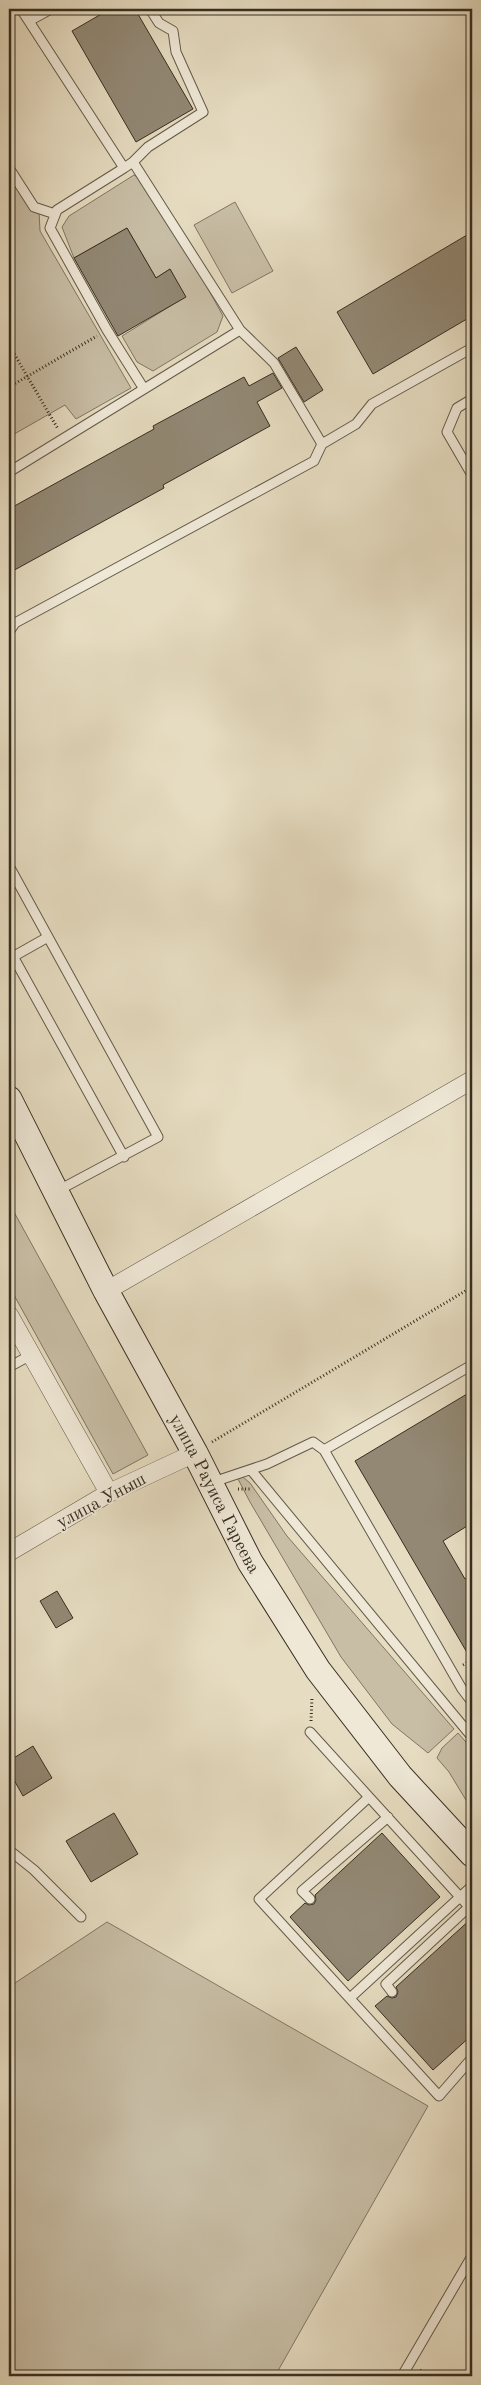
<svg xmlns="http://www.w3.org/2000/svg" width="481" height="2385" font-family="'Old Standard TT',serif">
<rect width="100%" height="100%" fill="#e6dcc1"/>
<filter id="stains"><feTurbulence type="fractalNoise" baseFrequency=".004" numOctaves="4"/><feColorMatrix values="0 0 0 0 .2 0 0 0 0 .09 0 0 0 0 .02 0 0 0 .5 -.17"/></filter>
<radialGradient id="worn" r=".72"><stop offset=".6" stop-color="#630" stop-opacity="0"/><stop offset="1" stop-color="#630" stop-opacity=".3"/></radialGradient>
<!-- green -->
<path fill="#c8bea6" stroke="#807664" d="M9,163L39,211L40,231L131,388L76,419L65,405L9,437Z
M134,175L151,185L223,316L217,332L153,371L137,362L122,336L185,297L170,269L156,278L127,228L74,258L62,227L69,216Z
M235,202L273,271L232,293L194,225Z
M9,1203L148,1455L113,1474L9,1286Z
M243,1477L250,1483L287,1536L454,1729L428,1753L392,1724L341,1657L250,1502L238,1479Z
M458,1733L472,1749V1810L449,1772L437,1758L442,1748Z
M107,1922L428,2106L275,2376H9V1987Z"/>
<!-- building -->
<path fill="#928874" stroke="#372e21" d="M110,9H135L193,109L136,142L72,31Z
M127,228L156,278L170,269L186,297L118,336L74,258Z
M472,232V316L373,374L337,312Z
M296,347L323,390L304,402L278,358Z
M273,373L282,388L257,402L270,426L163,485L164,488L9,573V509L154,429L153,426L244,377L249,386Z
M472,1391V1523L443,1541L465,1579L472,1575V1661L355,1461Z
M57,1591L73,1618L56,1628L40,1601Z
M33,1746L52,1778L23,1796L9,1771V1761Z
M114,1813L138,1854L91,1882L66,1841Z
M382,1833L440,1897L348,1981L290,1917L305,1903L309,1905L314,1904L316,1900L315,1895Z
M472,1918V2035L433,2070L375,2006L387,1996L392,1998L396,1997L398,1992L396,1987Z"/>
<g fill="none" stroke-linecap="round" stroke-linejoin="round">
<defs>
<path id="lane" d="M29,21L51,9
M133,162L148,147L203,112L176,52L173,31L159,23L150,9
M9,168L34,207L55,214
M124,168L57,210L50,228L107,330L144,389
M472,399L457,408L447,432L472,475
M322,444L356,424L372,404L472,348
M9,472L240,330
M9,632L15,623L314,461L322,444L274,363L240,330L133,162L124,168L21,9
M9,866L158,1137L57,1191
M9,949L124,1157
M9,959L48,937
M472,1365L324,1450L462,1689L472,1702
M9,1367L31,1355
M251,1470L472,1737
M213,1482L267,1464L313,1442L324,1450
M310,1732L369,1797L259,1899L439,2096L472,2058
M369,1797L472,1910
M9,1850L34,1870L81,1917
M310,1899L302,1891L388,1817
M392,1992L386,1984L470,1906
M350,1998L472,1886
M402,2376L472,2256"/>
<path id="street" d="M106,1291L472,1080
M9,1315L109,1493
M9,1552L109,1493L195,1453"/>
<g id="secondary">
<path id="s1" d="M9,1099L106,1291L195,1453L250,1562L318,1670L400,1776L472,1854"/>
</g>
</defs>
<!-- lane casing -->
<use href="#lane" stroke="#635a49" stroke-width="11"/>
<!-- street casing -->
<use href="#street" stroke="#635a49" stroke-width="19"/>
<!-- secondary casing -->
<use href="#secondary" stroke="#372e21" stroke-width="27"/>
<!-- path -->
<path stroke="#372e21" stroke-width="3" stroke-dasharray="1 2.5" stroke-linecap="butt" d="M9,345L58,429
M9,387L97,336
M212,1442L472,1287
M238,1489H250
M463,1665L472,1660
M311,1721L312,1697
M420,2370L430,2376"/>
<!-- lane -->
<use href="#lane" stroke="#efe8d7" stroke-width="9"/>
<!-- street -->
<use href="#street" stroke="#efe8d7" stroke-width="18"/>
<!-- secondary -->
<use href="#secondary" stroke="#efe8d7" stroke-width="25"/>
</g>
<g text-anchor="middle" stroke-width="4" stroke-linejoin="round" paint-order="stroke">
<!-- street labels -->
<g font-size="18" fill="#372e21" stroke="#efe8d7">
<text dy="6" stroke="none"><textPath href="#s1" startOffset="445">улица Рауиса Гареева</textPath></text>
<text transform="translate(101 1500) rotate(-28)" y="6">улица Уныш</text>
</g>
</g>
<!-- margin -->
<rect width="481" height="2385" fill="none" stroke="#e6dcc1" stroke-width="30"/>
<rect x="10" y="10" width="461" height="2365" fill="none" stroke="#372e21" stroke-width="2.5"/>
<rect x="15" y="15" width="451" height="2355" fill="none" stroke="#372e21"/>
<rect width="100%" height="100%" filter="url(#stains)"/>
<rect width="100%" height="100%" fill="url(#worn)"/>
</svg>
